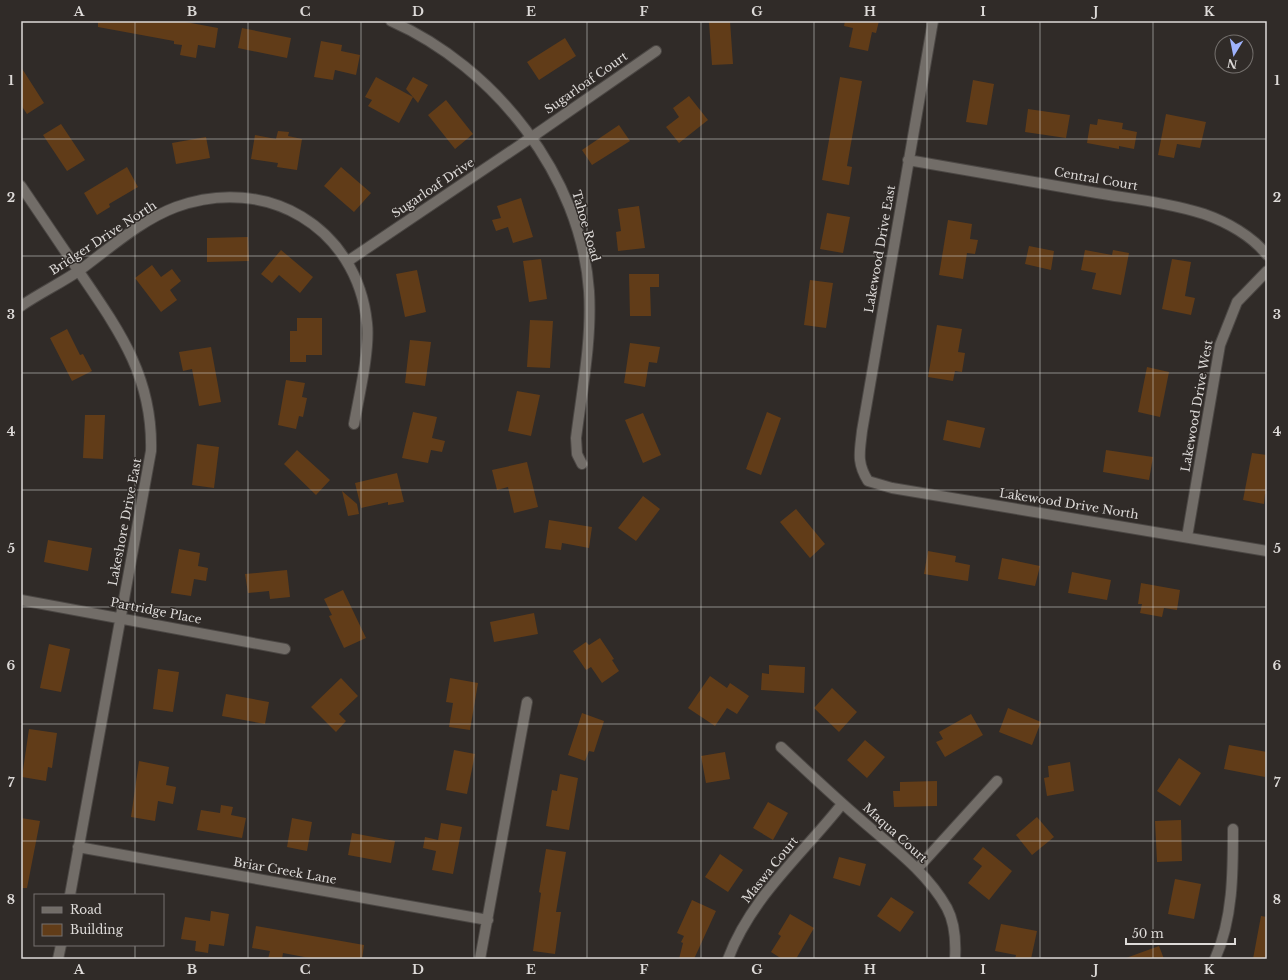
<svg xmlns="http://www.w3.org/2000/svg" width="1288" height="980" font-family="'Libre Baskerville',serif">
<rect width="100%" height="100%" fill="#302b28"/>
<!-- building -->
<path fill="#613c18" d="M98,21H180L218,28L215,48L198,45L196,58L180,55L182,45L174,44V41L98,27Z
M730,21L733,64L712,65L709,22Z
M845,21H879L876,33L872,32L868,51L849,47L853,28L844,26Z
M242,28L291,38L287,58L238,48Z
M565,38L576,56L539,80L527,62Z
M321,41L342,45L341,51L360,55L356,75L335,70L333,80L314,77Z
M21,67L44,103L27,114L21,105Z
M376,77L413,97L406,89L413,77L428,85L418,103L413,97L399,123L368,106L372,100L365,97Z
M840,77L862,81L847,166L852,167L849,185L822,180Z
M973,80L994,84L987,125L966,122Z
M689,96L708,120L679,143L666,127L679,117L673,108Z
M446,100L473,134L455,149L428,115Z
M1028,109L1070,115L1066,138L1025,132Z
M1166,114L1206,122L1200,148L1177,144L1174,158L1158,155Z
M1098,119L1123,123L1122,129L1137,132L1134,149L1119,146V149L1087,143L1090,124L1097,125Z
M61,124L85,160L67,171L43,135Z
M619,125L630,141L592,165L582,150Z
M278,131L289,132L288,136L302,139L297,170L277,167L278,163L251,159L255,135L276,139Z
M206,137L210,158L176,164L172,143Z
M127,167L138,187L109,204L110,207L97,215L84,193Z
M341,167L371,193L354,212L324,186Z
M521,198L533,237L513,243L508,227L496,231L492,220L501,218L497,206Z
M639,206L645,248L618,251L616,232L621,231L618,209Z
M827,213L850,217L843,253L820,249Z
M948,220L972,224L970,239L978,240L975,254L967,253L963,279L939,275Z
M248,237L249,261L207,262V238Z
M1029,246L1054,251L1051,270L1025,264Z
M281,250L313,277L300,293L279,275L272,283L261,274Z
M1085,250L1112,255L1113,250L1129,253L1121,295L1092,289L1096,273L1081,270Z
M541,259L547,299L529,302L523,261Z
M1172,259L1191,262L1185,296L1195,298L1191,315L1162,309Z
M152,265L161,277L172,269L181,281L170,290L177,300L161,312L135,278Z
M417,270L426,312L405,317L396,274Z
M629,274H659V287H650L651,316H630Z
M810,280L833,283L826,328L804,325Z
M297,318H322V355H306V362H290V331H297Z
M530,320L553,321L550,368L527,367Z
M937,325L962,329L958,352L965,353L962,372L955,371L953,381L928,377Z
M67,329L80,355L83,354L92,371L72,381L50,338Z
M410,340L431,342L425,386L405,383Z
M630,343L660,347L657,363L649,362L645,387L624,383Z
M211,347L221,402L199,406L192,369L183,371L179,352Z
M1147,367L1169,372L1160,417L1138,412Z
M286,380L305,383L302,397L307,398L303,417L299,416L296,429L278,425Z
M517,391L540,395L531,436L508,431Z
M413,412L437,417L432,438L445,441L442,452L431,450L428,463L402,458Z
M767,412L781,418L761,475L746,469Z
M643,413L661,455L643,463L625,420Z
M85,415H105L103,459L83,458Z
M947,420L985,428L980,448L943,440Z
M197,444L219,447L214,488L192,485Z
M297,450L330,480L316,495L284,464Z
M1106,450L1153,457L1149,480L1103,472Z
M1252,453L1267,455V494H1265L1264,504L1243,500Z
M527,462L538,507L514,513L508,487L497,490L492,470Z
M397,473L404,502L388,505V502L361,508L355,483Z
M342,491L357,504L359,514L348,516Z
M643,496L660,509L636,541L618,528Z
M796,509L825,544L810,558L780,522Z
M549,520L592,527L589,548L562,543L561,550L545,548Z
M48,540L92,548L88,571L44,562Z
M179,549L200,553L198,566L208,568L206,581L194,579L191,596L171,593Z
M928,551L956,556L955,562L970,565L968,581L924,574Z
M1002,558L1040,566L1035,586L998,579Z
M287,570L290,597L270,599L269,591L248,593L245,574Z
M1072,572L1111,580L1107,600L1068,593Z
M1141,583L1180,590L1177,610L1164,608L1162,617L1140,613L1142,604H1138Z
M343,590L366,638L344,648L329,616L332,615L324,599Z
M534,613L538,634L494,642L490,622Z
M600,638L614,659L612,660L619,671L602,683L591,667L586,670L573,651L586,642L589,645Z
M49,644L70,649L61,692L40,688Z
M769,665L805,667L804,693L761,690L762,673L769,674Z
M158,669L179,672L173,712L153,709Z
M710,676L727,688L730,683L749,696L737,714L727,708L715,726L688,708Z
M341,678L358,696L339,714L346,721L336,732L311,707Z
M450,678L478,683L470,730L449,727L453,703L446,702Z
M832,688L857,712L839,732L814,708Z
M226,694L269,702L265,724L222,716Z
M1008,708L1041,722L1032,745L999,732Z
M582,713L604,721L594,752L589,751L585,761L568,755Z
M971,714L983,735L945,757L936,742L943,739L939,732Z
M29,729L57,733L52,768L48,767L46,781L22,777Z
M865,740L885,757L867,778L847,760Z
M1229,745L1267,752L1265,777L1224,769Z
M454,750L475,754L467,794L446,790Z
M725,752L730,779L706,783L701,756Z
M1179,758L1201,773L1180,806L1157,791Z
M139,761L169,767L166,785L176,787L173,804L158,801L155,821L131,817Z
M1070,762L1074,791L1047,796L1044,778L1049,777L1048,766Z
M560,774L578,778L569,830L546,826L552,790L557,791Z
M937,781V806L894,807L893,791H900V782Z
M768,802L788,813L773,840L753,828Z
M221,805L233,807L231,815L246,818L242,838L197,830L201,810L220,813Z
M1037,817L1054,837L1032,855L1016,835Z
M21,818L40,821L27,888H21Z
M292,818L312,822L307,851L287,847Z
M1181,820L1182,861L1157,862L1155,821Z
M441,823L462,827L453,874L432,870L436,851L423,848L425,837L438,840Z
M352,833L395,841L391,863L348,855Z
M983,847L1012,871L989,900L968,883L982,866L973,859Z
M546,849L566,852L556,912H561L555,954L533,951L541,893L539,892Z
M720,854L743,870L728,892L705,877Z
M839,857L866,864L860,886L833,878Z
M1175,879L1201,884L1194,919L1168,914Z
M891,897L914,912L900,932L877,916Z
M692,900L716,911L694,959H679L683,943L681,942L684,936L677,933Z
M211,911L229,914L224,946L209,944L208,953L195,951L196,941L181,939L185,917L210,921Z
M790,914L814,928L796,959H782L771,952L781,936L778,934Z
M1261,916L1267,917V959H1253Z
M1001,924L1037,931L1031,959H1015L1016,955L995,951Z
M256,926L364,945L362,959H315L283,953L282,959H268L270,951L252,948Z
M1159,946L1164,959H1127L1126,958Z"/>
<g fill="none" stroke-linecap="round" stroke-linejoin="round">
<defs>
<path id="minor" d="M391,21C495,67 581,176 589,291C592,340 582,390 576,438L577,454L582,464
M933,21L862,431C860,451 856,462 868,481L892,488L1267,551
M908,160C971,171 1034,182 1097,193C1132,199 1170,203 1204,214C1227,222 1252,236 1267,255
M21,186C41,216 62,246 82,276C121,333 153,379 151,451L70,895
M348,261L532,137L656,51
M21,306C40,293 61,283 80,270C110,248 141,220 176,207C266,174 357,227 367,323C370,350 359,396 354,424
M1187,537L1220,345L1237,302L1267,271
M21,600L285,649
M781,747C807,771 833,796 860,819C891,846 927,872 947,908C955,923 956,942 955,959
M78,847L488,920
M917,869L997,781
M58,959L61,945
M480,959L527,702
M728,959C751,897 802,855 842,804
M1215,959C1233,919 1233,872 1233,829"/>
</defs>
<!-- minor casing -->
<use href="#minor" stroke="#4b4744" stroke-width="12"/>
<!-- minor -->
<use href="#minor" stroke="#726d68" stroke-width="10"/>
</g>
<!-- grid -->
<path fill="none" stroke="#dddad8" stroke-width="1" stroke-opacity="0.55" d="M135,21V895M248,21V959M361,21V959M474,21V959M587,21V959M701,21V959M814,21V959M927,21V959M1040,21V959M1153,21V959M21,139H1267M21,256H1267M21,373H1267M21,490H1267M21,607H1267M21,724H1267M21,841H1267M135,945V959"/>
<g text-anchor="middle" stroke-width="3" stroke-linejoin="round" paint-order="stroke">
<!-- street labels -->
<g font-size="12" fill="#dddad8" stroke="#302b28">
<text transform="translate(586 83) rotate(-35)" y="4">Sugarloaf Court</text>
<text transform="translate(1096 179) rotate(10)" y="4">Central Court</text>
<text transform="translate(433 188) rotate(-34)" y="4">Sugarloaf Drive</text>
<text transform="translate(586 226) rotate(74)" y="4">Tahoe Road</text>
<text transform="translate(103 238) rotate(-33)" y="4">Bridger Drive North</text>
<text transform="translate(880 249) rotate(-80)" y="4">Lakewood Drive East</text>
<text transform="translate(1197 406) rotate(-80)" y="4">Lakewood Drive West</text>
<text transform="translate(1069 504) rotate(9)" y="4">Lakewood Drive North</text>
<text transform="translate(125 522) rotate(-79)" y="4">Lakeshore Drive East</text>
<text transform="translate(156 611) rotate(11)" y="4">Partridge Place</text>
<text transform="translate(895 833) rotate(42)" y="4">Maqua Court</text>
<text transform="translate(770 870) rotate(-51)" y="4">Maswa Court</text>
<text transform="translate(285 871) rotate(10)" y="4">Briar Creek Lane</text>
</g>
</g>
<!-- border -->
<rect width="1288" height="980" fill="none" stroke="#302b28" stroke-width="44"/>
<!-- legend -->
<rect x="34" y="894" width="130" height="52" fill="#302b28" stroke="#75716e"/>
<rect x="42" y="907" width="20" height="6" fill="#726d68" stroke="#75716e"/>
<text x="70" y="914" font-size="12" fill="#dddad8">Road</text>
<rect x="42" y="924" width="20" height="12" fill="#613c18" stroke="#75716e"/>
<text x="70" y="934" font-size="12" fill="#dddad8">Building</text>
<!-- north arrow -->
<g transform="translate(1234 54) rotate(190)"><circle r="19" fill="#302b28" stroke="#75716e"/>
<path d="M0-3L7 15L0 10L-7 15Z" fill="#9fb3fd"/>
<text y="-6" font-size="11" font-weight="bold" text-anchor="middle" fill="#dddad8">N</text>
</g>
<!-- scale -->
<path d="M1126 938v6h109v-6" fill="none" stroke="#dddad8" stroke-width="2"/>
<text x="1132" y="938" font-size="12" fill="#dddad8" stroke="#302b28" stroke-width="3" paint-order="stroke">50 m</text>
<rect x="22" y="22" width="1244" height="936" fill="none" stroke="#dddad8" stroke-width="1.5"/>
<g font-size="13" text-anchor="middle" font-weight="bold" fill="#dddad8">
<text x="79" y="16">A</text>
<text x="192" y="16">B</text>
<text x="305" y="16">C</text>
<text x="418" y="16">D</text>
<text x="531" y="16">E</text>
<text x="644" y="16">F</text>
<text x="757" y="16">G</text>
<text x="870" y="16">H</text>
<text x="983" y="16">I</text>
<text x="1096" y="16">J</text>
<text x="1209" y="16">K</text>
<text x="11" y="85">1</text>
<text x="1277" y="85">1</text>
<text x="11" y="202">2</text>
<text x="1277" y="202">2</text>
<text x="11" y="319">3</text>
<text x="1277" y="319">3</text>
<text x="11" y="436">4</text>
<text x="1277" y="436">4</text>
<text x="11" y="553">5</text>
<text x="1277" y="553">5</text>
<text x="11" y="670">6</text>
<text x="1277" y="670">6</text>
<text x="11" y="787">7</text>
<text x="1277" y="787">7</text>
<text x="11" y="904">8</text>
<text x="1277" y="904">8</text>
<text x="79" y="974">A</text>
<text x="192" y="974">B</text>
<text x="305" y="974">C</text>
<text x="418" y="974">D</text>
<text x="531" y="974">E</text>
<text x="644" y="974">F</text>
<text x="757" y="974">G</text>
<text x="870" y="974">H</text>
<text x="983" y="974">I</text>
<text x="1096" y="974">J</text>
<text x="1209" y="974">K</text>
</g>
</svg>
